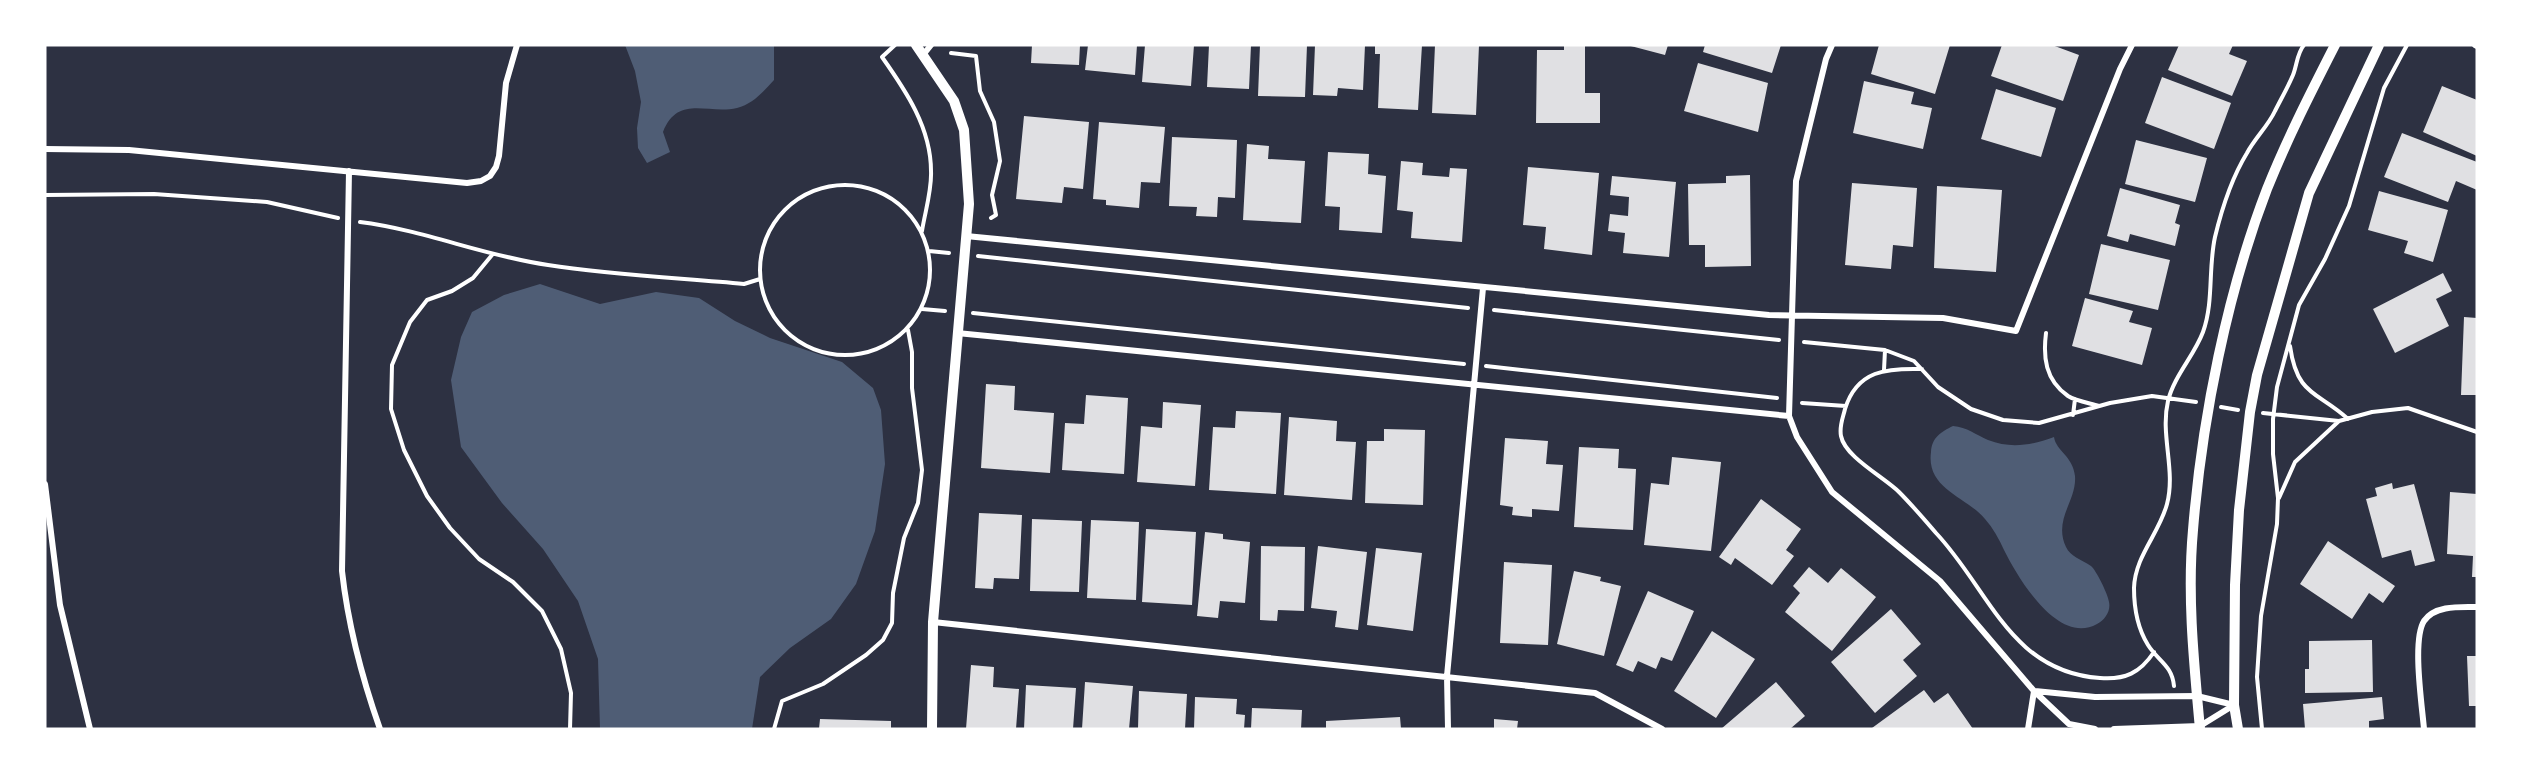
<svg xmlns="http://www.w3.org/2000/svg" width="2522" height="774" font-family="'Sofia Sans Condensed',sans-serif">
<rect width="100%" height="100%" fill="#2d3142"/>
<!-- water -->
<path fill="#4f5d75" d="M625,45H774V80C763,92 753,104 737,108C708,115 678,94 663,132L670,152L647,163L638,148L637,128L641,102L635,71Z
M540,284L600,304L656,292L699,298L735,321L770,338L842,362L873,388L881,410L885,464L875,531L856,584L831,619L790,648L760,677L752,729H600L598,659L578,601L543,549L502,503L461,447L451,380L461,337L472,312L504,295Z
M1953,426C1967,427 1976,435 1988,440C2011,449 2032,445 2054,437C2056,451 2073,456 2075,476C2077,501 2053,519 2066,547C2070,556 2082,560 2091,566C2096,570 2108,594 2109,602C2111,611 2105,620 2097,624C2058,646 2018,578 2004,550C1999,539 1993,528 1985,519C1966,496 1926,489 1931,452C1932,437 1941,432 1953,426Z"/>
<!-- building -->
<path fill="#e0e0e3" d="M1032,45H1080L1079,65L1031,63Z
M1088,45H1137L1135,75L1085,70Z
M1145,45H1194L1191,86L1142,82Z
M1209,45H1251L1249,89L1207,87Z
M1260,45H1307L1305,97L1258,96Z
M1315,45H1365L1363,90L1338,88L1337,96L1313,95Z
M1375,45H1422L1418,110L1378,108L1380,54H1375Z
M1435,45H1479L1476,115L1432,113Z
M1564,45H1585V93H1600V123H1536L1537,50H1564Z
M1627,45H1668L1665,55Z
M1705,45H1781L1772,73L1703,52Z
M1879,45H1950L1935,94L1871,74Z
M2002,45H2052L2079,55L2063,101L1991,76Z
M2179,45H2233L2229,54L2247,61L2232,96L2168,70Z
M1698,63L1768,83L1758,132L1684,111Z
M2162,77L2231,103L2214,149L2145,123Z
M1864,81L1914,92L1911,104L1932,108L1923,149L1853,133Z
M2442,86L2477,100V156L2423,132Z
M1996,89L2056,108L2041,157L1981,139Z
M1024,116L1089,122L1083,189L1064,187L1062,203L1016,199Z
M1099,122L1165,127L1160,183L1141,182L1139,208L1106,205V200L1093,199Z
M2402,133L2477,162V190L2456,181L2448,202L2384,177Z
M1172,137L1237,140L1235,198L1218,197L1217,217L1196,216L1197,207L1169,206Z
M2136,140L2207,158L2195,202L2125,184Z
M1247,144L1269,146L1268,159L1305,161L1301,223L1243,220Z
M1328,152L1369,154L1368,174L1386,176L1382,233L1339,230L1340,207L1325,206Z
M1401,161L1423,163L1422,175L1449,177L1450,168L1467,169L1462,242L1411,238L1413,212L1397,210Z
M1528,167L1599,173L1592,255L1544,249L1546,227L1523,225Z
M1750,175L1751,266L1705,267V245H1689L1688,184L1726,183V176Z
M1612,176L1676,182L1669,257L1623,253L1625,233L1608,231L1610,214L1628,216L1629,197L1610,195Z
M1852,183L1917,188L1913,247L1893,245L1891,269L1845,265Z
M1937,186L2002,190L1996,272L1934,268Z
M2120,188L2180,205L2175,223L2180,225L2175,246L2130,234L2128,242L2107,236Z
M2379,191L2448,210L2433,262L2404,253L2408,241L2368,230Z
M2101,244L2170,260L2158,310L2089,294Z
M2443,273L2452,291L2436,299L2449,326L2395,353L2373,309Z
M2085,298L2133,311L2129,322L2152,328L2142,365L2072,346Z
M2464,317L2477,318V395H2461Z
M986,384L1015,386L1014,410L1054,413L1050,473L981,468Z
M1086,395L1128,398L1124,474L1062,470L1065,423L1084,424Z
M1163,402L1201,405L1195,486L1137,482L1141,426L1162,428Z
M1236,411L1281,413L1276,494L1209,490L1213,427L1235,428Z
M1289,417L1337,421L1336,441L1356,442L1352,500L1284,495Z
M1384,429L1425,430L1423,505L1365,503L1367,441H1384Z
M1505,438L1548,441L1546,464L1563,465L1559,511L1532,509V517L1512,515L1513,507L1500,505Z
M1579,447L1619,449L1618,468L1636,469L1633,530L1574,527Z
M1672,457L1721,462L1711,551L1644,545L1651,483L1669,485Z
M2392,483L2393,489L2414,484L2435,561L2415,566L2411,550L2382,558L2366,499L2377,496L2375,488Z
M2450,492L2477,494V577H2472L2473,556L2447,554Z
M1761,499L1801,529L1786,550L1794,556L1772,585L1735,558L1731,565L1719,557Z
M979,513L1022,515L1019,579L994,578L993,589L975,588Z
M1032,519L1082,521L1079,592L1030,591Z
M1091,520L1139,522L1136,600L1087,598Z
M1146,529L1196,532L1192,605L1142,602Z
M1205,532L1223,534V539L1250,542L1245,603L1220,601L1218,618L1197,616Z
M2328,541L2395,586L2383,603L2369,593L2352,619L2300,584Z
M1261,546L1305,547L1304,611L1278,610L1277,621L1260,620Z
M1318,546L1367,552L1358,630L1335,627L1337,611L1311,608Z
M1376,548L1422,553L1413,631L1367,625Z
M1504,562L1552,565L1548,645L1500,643Z
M1809,567L1828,583L1841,568L1876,597L1832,651L1785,612L1800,593L1793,586Z
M1574,571L1601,577L1600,581L1621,586L1604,656L1557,644Z
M1648,591L1694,611L1672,661L1661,657L1656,669L1638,661L1633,672L1616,665Z
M1891,609L1921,644L1903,660L1917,676L1875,713L1831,662Z
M1712,631L1755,659L1716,718L1674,691Z
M2372,640L2373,692L2305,693V669H2309V641Z
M2467,656H2477V706H2469Z
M971,665L994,667L993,687L1019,689L1016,729H966Z
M1085,682L1133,686L1129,729H1082Z
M1776,682L1805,716L1790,729H1721Z
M1026,685L1076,688L1073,729H1024Z
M1924,690L1934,703L1948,693L1973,729H1873L1872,728Z
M1139,691L1187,694L1185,729H1138Z
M1195,697L1237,699L1236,714L1245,715L1244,729H1194Z
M2382,697L2384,719L2369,721V729H2305L2303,704Z
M1252,708L1302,710L1301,729H1251Z
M1400,717L1401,729H1326V721Z
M820,719L891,721V729H819Z
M1494,719L1518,721L1517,729H1494Z"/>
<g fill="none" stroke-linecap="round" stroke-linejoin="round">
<!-- path -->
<path stroke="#fff" stroke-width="4" d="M895,45L882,57C906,91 931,128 931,171C932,190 925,212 922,231
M951,53L976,56L980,91L994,122L1000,161L992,195L996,215L991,218
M760 270a85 85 0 1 1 170 0a85 85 0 1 1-170 0Z
M45,195L154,194L267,202L338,218
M360,222C424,230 484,256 548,265C612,275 679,278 744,284L760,279
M929,251L949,253
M492,255L473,278L452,291L427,300L410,322L392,365L391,409L404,450L427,496L450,528L479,559L513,582L542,611L561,649L571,693L570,729
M978,256L1468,308
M922,309L945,311
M1494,310L1779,340
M973,313L1464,364
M2046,333C2043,357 2045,380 2068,396C2076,401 2089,403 2099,406
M1804,342L1885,350L1914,361L1938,387L1971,409L2003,420L2039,423L2110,403L2152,396L2196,402
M2290,346C2297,396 2317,391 2348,419
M1486,366L1777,398
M1922,369C1887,368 1857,370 1845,409C1843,418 1839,426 1841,436C1845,457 1884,477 1899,492C1912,505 1924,519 1936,533C1989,589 2010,672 2100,678C2125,680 2140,673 2154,652
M1884,370L1885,350
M1802,403L1846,406
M2221,407L2238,410
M2263,413L2339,421
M2073,415L2075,399
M2279,498L2295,462L2339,421L2372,412L2408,408L2477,432
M2174,686C2172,665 2158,661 2148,645C2138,629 2134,607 2134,588C2135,556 2159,534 2167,504C2176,470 2160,435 2168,401C2174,376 2194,356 2203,332C2214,301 2208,269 2215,237C2222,208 2231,179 2247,153C2255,138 2268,126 2275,111C2281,99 2288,87 2293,75C2297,65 2297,53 2304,45
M774,729L782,701L823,684L866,655L883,640L892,623L893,593L904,538L918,503L922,470L912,388V352L908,330
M2262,729L2257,677L2261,616L2277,524L2278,498L2273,454V419L2277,387L2299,305L2325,259L2349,206L2384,88L2407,45"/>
<!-- minor -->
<path stroke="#fff" stroke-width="6" d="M1832,45L1826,59L1796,181L1789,416L1797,437L1832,492L1940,581L2034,691L2069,724L2095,729
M2475,45L2477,46
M923,55L931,45
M45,149L129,150L467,183L481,181L490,176L496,167L499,156L506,83L517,45
M349,171L342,571C348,625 362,678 380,729
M966,236L1769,315L1943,318L2016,331L2120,69L2132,45
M957,333L1789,416
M45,484L60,605L90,729
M933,622L1595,693L1662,729
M2035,691L2095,697L2197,696L2234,705
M1448,729L1447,676L1483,288
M2028,729L2034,691
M2114,729L2200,726L2234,705
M2424,729C2422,705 2412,640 2424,621C2435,605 2460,607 2477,607"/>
<!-- tertiary -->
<path stroke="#fff" stroke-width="10" d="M916,45L954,101L964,130L969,204L933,622L932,729
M2200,729C2194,663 2187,596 2193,530C2202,419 2227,293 2267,189C2287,139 2311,92 2335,45
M2238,729L2234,705L2235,585L2239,510L2250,412L2257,375L2309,193L2379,45"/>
</g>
<!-- border -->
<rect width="2522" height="774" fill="none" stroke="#ffffff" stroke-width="93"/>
</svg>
